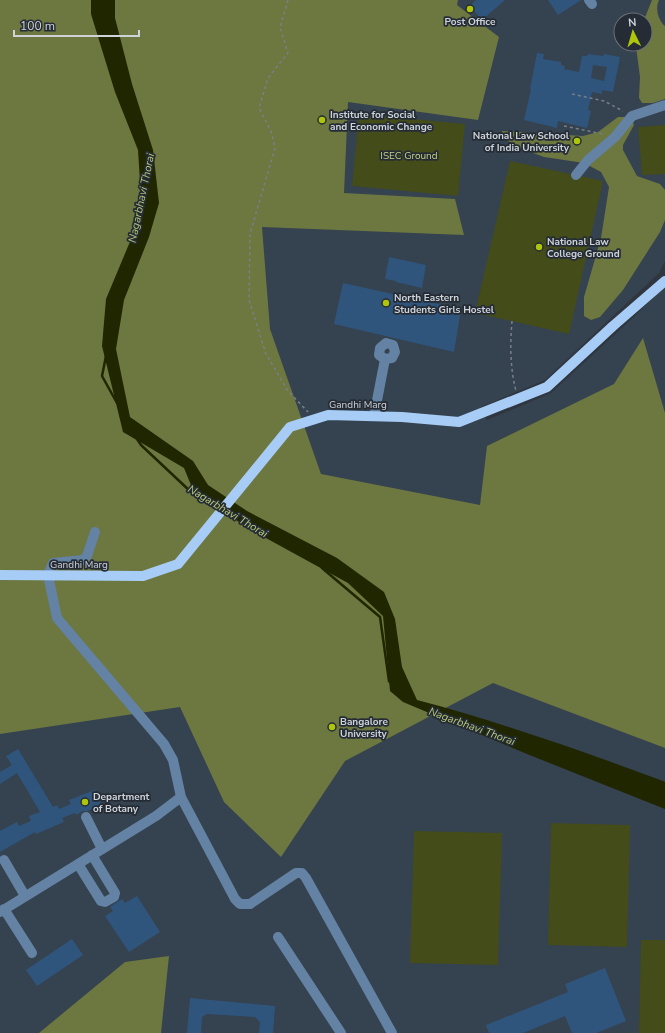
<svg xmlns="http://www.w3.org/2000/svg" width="665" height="1033" font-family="'Nunito Sans',sans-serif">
<rect width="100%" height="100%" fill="#2f363f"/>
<!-- built -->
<path fill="#35424f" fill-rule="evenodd" d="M0,0H665V261L659,273L545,380L481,407L487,420L551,393L635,316L665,286V1033H0ZM621,20H645V44H621Z"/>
<!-- green -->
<path fill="#444c19" d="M359,114L465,124L458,196L352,186Z
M665,125V174L642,175L638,127Z
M510,161L603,181L569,334L475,313Z
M551,823L630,825L627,947L548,945Z
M414,831L502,833L498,965L410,963Z
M641,940H665V1033H639Z"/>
<!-- forest -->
<path fill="#6d7740" d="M0,0H458L457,5L499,37L478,120L348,102L344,193L455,199L464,235L262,227L270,329L321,474L480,505L487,446L614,384L643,338L665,413V748L493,683L345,761L281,857L224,802L180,707L0,734Z
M652,0H659C655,8 658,20 665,26V99L653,103H642L639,98L640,77L636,47L637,44H645V20H644Z
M618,117H628L632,120L634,125L623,145V150L637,176L660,184L665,190V220L660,232L623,290L600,317L591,320L584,316V297L601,238L609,187L601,172L584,163L544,157L517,147L505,139L502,131L583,136L598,132Z
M169,956L161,1033H39L125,962Z"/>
<!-- water -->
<path fill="#202600" d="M91,0H115V18L132,84L153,150L159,203L149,237L124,300L116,349L130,417L193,461L208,485L247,511L337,558L384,592L395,619L402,667L417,700C500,722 582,751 663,781L665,782V809L527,754L403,702L390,691L383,616L348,583L246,527L193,490L184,468L123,432L102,346L106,299L142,213L138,150L115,92L91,14Z"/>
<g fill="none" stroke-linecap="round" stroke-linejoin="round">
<!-- stream -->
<path stroke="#202600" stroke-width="2.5" d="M136,227L142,203
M106,356L102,376L117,403
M137,439L141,445L191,492L220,508
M322,568L380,617L389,681L391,683"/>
</g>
<!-- building -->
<path fill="#30557d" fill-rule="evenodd" d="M476,0H505L482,20L470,6Z
M548,0H581L558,15Z
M537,53L544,54L543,59L561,62V65L565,66L564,69L579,72L582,56H587L588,54L603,56L604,54L620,57L613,92L602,90V94L592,92L588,110L591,111L587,128L558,121L557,128L524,120L531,89H530ZM593,65L607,67L604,81L591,78Z
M389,257L426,265L422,288L396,282V281L385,279Z
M343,283L461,309L454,352L334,324Z
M18,749L53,807L57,805L59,809L71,804L69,800L95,790L101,805L87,811H83L76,815L75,813L62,818L64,822L36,834L35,832L0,852V831L17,822L19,826L31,821L29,816L40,812L17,773L0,784V772L12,765L6,756Z
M137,896L160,932L129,952L105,916L113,911L110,907L122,899L125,903Z
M72,939L83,955L37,986L26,970Z
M605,968L626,1021L596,1033H572L565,1016L523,1033H489L486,1025L568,992L565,984Z
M190,998L275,1006L273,1033H259L260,1022L255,1017L207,1014L202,1017L201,1033H187Z"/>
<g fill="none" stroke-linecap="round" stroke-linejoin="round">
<!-- path -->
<path stroke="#797f87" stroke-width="1.5" stroke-dasharray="3 3" stroke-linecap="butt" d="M288,0L280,27L288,53L268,78L259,108L271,131L275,148L250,234L249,300L266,354L288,391L308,412
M572,94L604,101L623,111
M564,126L603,134
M512,321C510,344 510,368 516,391"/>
<!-- minor -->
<path stroke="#6382a4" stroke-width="10" d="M589,0L592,4
M576,175L588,160L615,137L632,116L665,105
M386,343L393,345L395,352L392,358L385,359L379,355L380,348Z
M374,416L385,359
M181,797L235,899L240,904H250L296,873H302L306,878L392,1033
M86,817L102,849
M4,860L25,896
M78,864L101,901L105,902L114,897L115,893L92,855
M4,909L32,953
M0,912L156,816L181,797L173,760L164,744L57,618L48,575L53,563L83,560L87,556L95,532
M278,937L341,1033"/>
<!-- major -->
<path stroke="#a7ccf5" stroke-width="10" d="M0,575L143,576L178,564L290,427L328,415L402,417L459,422L547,387L613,326L665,281"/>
</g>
<!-- markers -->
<g fill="#aec509" stroke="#252c35" stroke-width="1.5">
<circle cx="470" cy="9" r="4"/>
<circle cx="322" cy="120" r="4"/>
<circle cx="577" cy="141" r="4"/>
<circle cx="539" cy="247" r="4"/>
<circle cx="386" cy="303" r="4"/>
<circle cx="332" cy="727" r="4"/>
<circle cx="85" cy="802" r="4"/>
</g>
<g text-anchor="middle" stroke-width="3.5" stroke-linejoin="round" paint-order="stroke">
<!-- poi labels -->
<g font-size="10" font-weight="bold" fill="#ced3d9" stroke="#252c35" text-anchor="start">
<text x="470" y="25" text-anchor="middle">Post Office</text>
<text x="330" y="118">Institute for Social<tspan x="330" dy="12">and Economic Change</tspan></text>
<text x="569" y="139" text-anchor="end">National Law School<tspan x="569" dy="12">of India University</tspan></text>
<text x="547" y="245">National Law<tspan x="547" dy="12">College Ground</tspan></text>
<text x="394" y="301">North Eastern<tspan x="394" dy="12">Students Girls Hostel</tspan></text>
<text x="340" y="725">Bangalore<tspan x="340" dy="12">University</tspan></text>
<text x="93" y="800">Department<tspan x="93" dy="12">of Botany</tspan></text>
</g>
<!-- park labels -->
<g font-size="10" fill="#c4d582" stroke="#252c35">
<text x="409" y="159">ISEC Ground</text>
</g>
<!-- street labels -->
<g font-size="10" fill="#ced3d9" stroke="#252c35">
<text x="358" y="408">Gandhi Marg</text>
<text x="79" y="568">Gandhi Marg</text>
</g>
<!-- water labels -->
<g font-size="11" font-style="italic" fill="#b9c976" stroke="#252c35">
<text transform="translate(141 198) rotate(-78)" y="4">Nagarbhavi Thorai</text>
<text transform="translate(228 511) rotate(31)" y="4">Nagarbhavi Thorai</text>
<text transform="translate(472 726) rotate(20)" y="4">Nagarbhavi Thorai</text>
</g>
</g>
<!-- north arrow -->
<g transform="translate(633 32) rotate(355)"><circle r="19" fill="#252c35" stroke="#696f77"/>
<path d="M0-3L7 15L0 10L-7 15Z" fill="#aec509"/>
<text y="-6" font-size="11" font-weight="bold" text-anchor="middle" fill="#ced3d9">N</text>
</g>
<!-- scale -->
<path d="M14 30v6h125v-6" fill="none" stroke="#ced3d9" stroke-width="2"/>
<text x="20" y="30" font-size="12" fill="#ced3d9" stroke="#252c35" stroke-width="3" paint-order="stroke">100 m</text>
</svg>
